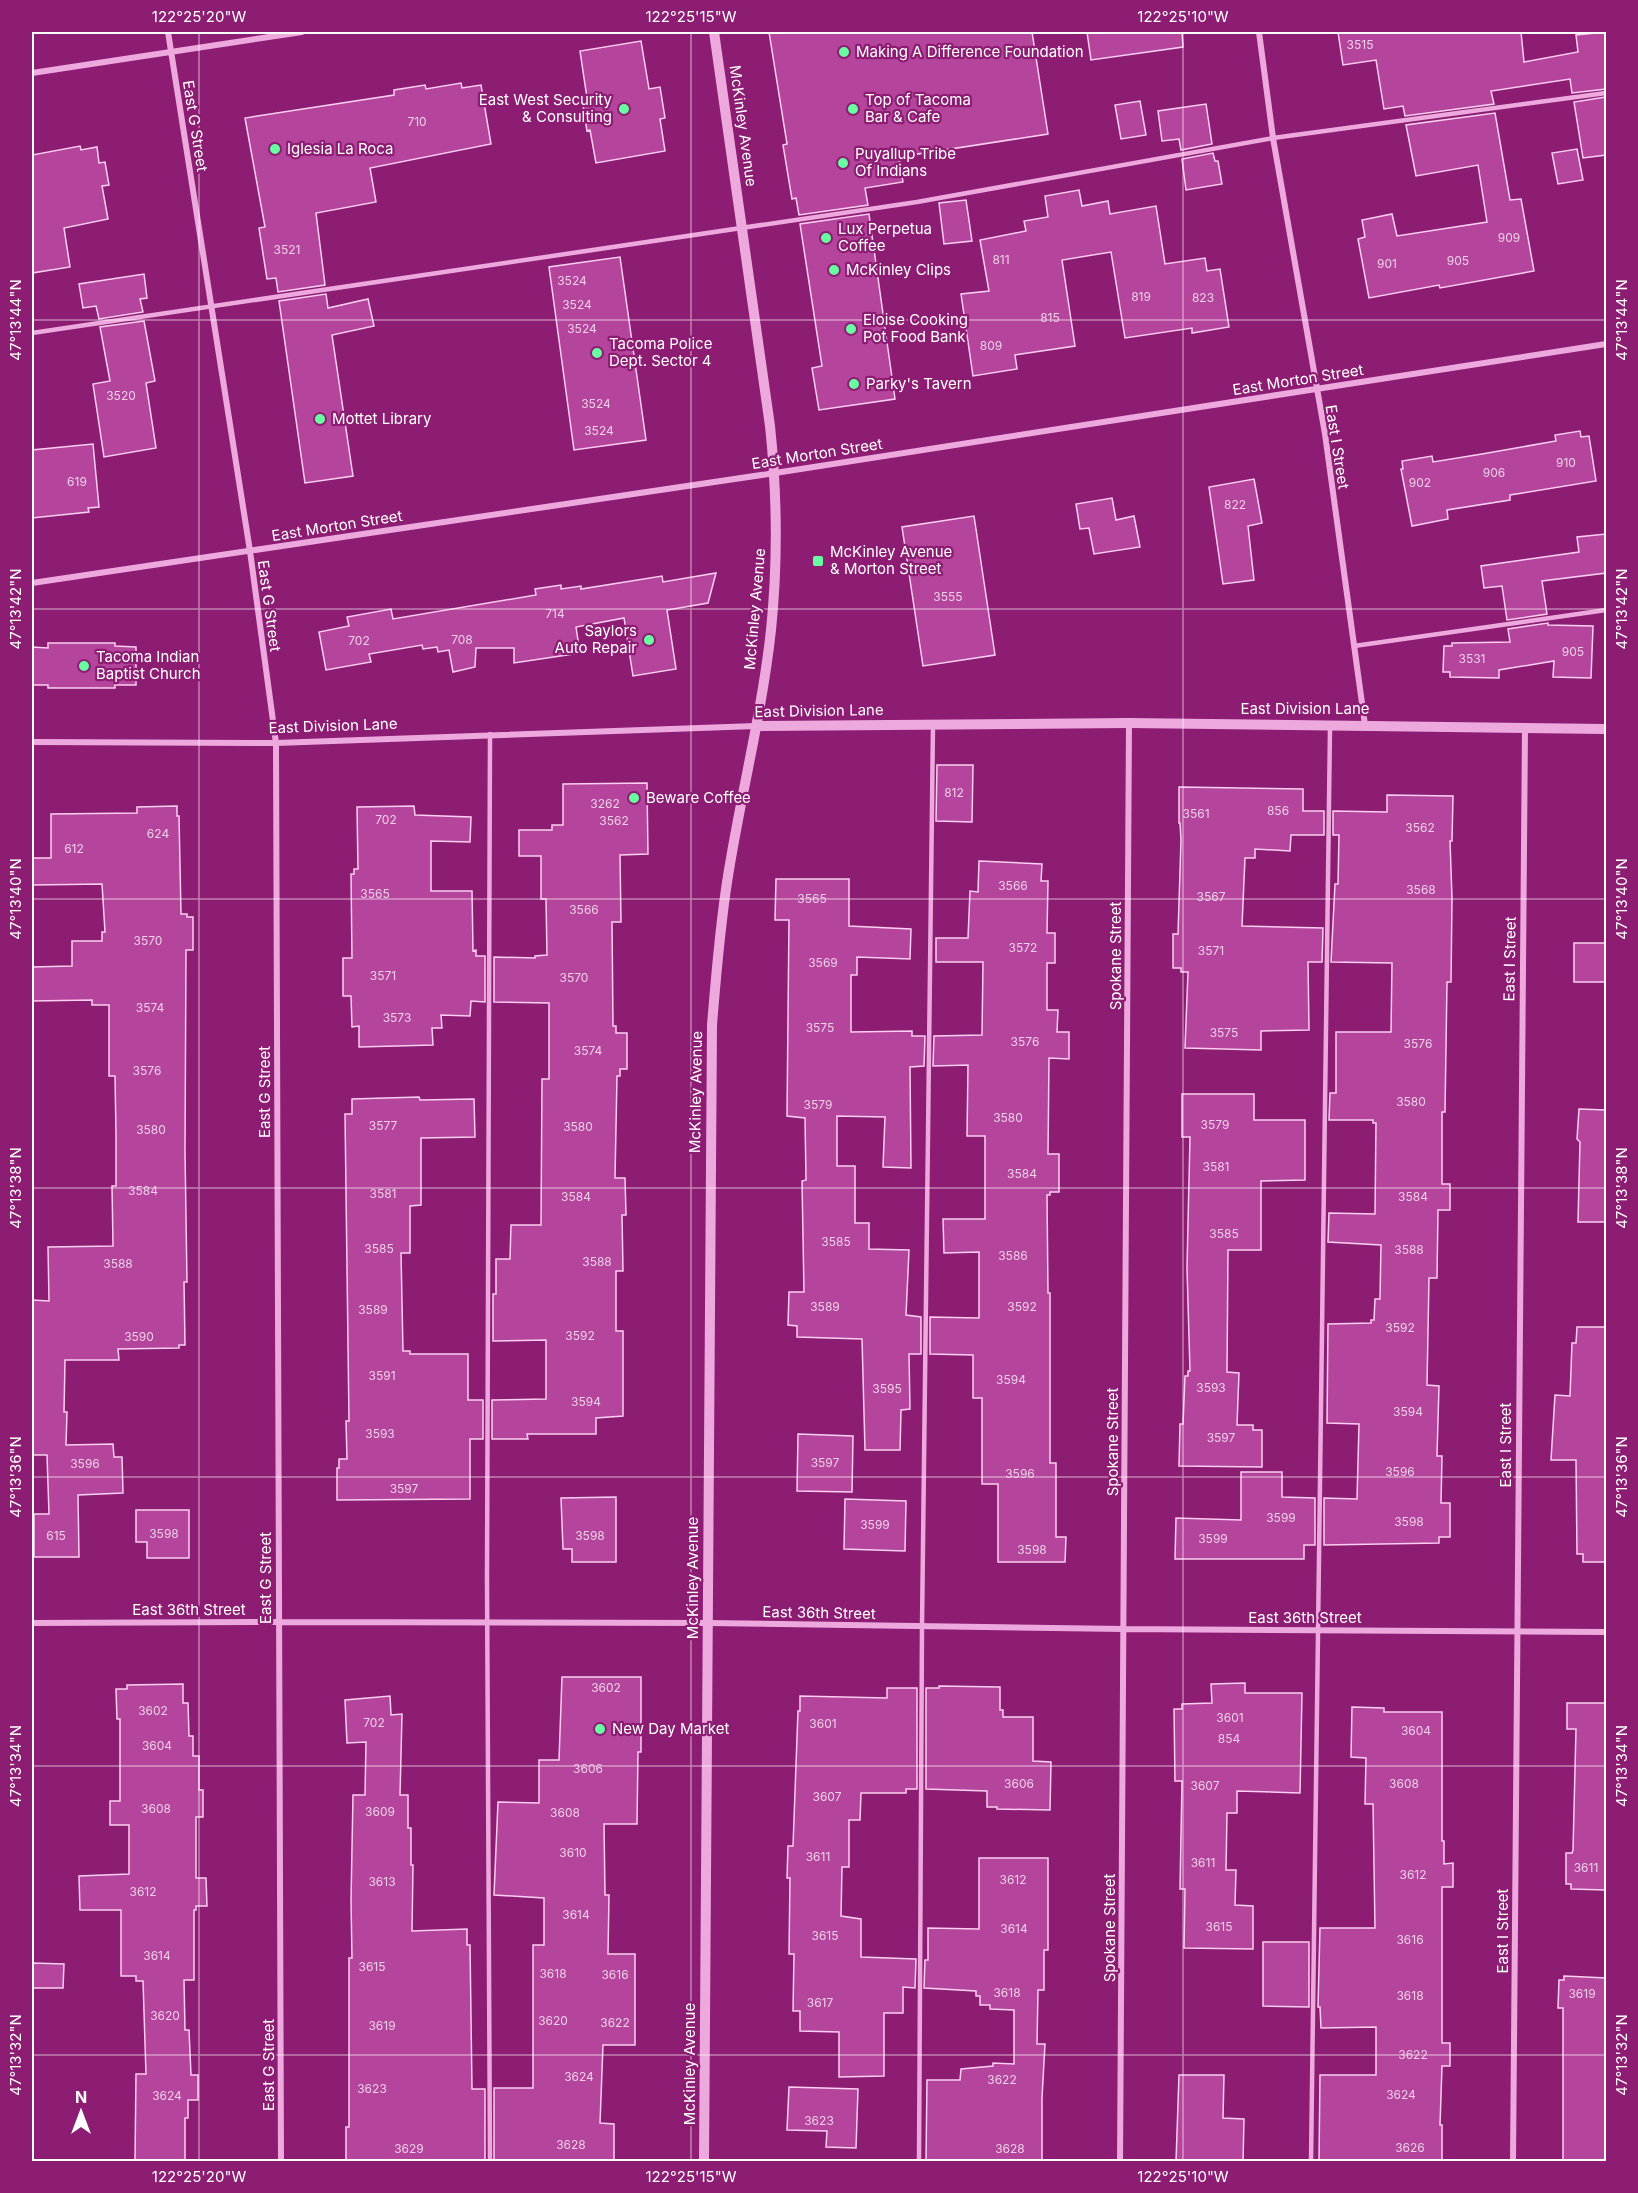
<svg xmlns="http://www.w3.org/2000/svg" width="1638" height="2193" font-family="Inter,sans-serif">
<rect width="100%" height="100%" fill="#8d1c73"/>
<!-- building -->
<path fill="#b5449c" stroke="#facff0" stroke-width="1.5" d="M769,32H1032L1048,134L899,157L903,182L865,188L868,205L799,215L796,198L792,199L783,145L787,144Z
M1087,32H1182L1183,47L1091,60Z
M1338,32H1521L1524,62L1578,52L1576,35L1606,32V89L1572,93L1570,79L1491,91L1494,104L1405,116L1403,106L1384,109L1376,60L1343,65Z
M641,41L649,89L660,87L665,118L660,119L665,151L596,163L590,130L587,131L582,99L587,98L580,51Z
M461,83L462,88L481,85L491,144L370,168L376,202L316,213L325,285L278,292L276,278L267,279L259,228L265,227L245,118L394,95V90L425,85L426,89Z
M1606,97V155L1583,158L1574,102Z
M1140,101L1146,135L1121,139L1115,105Z
M1206,104L1212,144L1181,150L1179,139L1162,141L1158,111Z
M1495,113L1510,200L1521,199L1534,271L1440,288L1439,285L1369,298L1358,239L1365,237L1362,220L1392,214L1397,236L1487,222L1478,165L1416,176L1406,125Z
M80,146L81,150L97,147L99,163L105,162L109,185L102,186L108,219L64,228L70,267L32,273V155Z
M1577,149L1583,180L1558,184L1552,153Z
M1213,153L1215,161H1218L1222,184L1186,190L1182,159Z
M1079,190L1082,206L1108,201L1110,214L1156,206L1165,264L1205,258L1207,271L1220,269L1229,327L1192,333V328L1125,338L1111,252L1062,260L1075,346L1015,355L1017,369L973,376L961,294L989,291L980,240L1026,231L1024,221L1048,217L1045,196Z
M966,200L972,241L944,244L939,203Z
M869,214L895,399L819,410L812,368L822,366L800,224Z
M620,257L646,440L574,450L549,267Z
M144,274L147,298L140,299L143,312L99,319L96,306L83,308L79,284Z
M326,294L328,308L368,299L374,326L332,335L353,476L305,483L279,301Z
M144,321L155,381L146,383L156,448L104,457L93,384L110,381L100,327Z
M1580,431L1581,437L1589,436L1596,481L1510,495V500L1447,510L1448,519L1412,526L1401,469H1403L1402,461L1432,456L1433,462L1482,454L1556,441L1555,435Z
M93,444L99,507L88,508L89,512L32,518V450Z
M1254,479L1262,523L1248,526L1254,580L1223,584L1209,487Z
M1112,498L1116,520L1134,516L1140,547L1094,554L1089,528L1080,529L1076,504Z
M974,516L995,655L923,666L902,527Z
M1606,534V573L1542,581L1547,614L1507,620L1502,586L1484,588L1481,566L1579,552L1577,537Z
M716,573L708,603L667,610L676,669L633,676L624,618L576,627L580,653L514,663V648H476L475,667L453,672L449,650L438,652L437,647L423,649L422,645L369,654L371,662L326,670L319,632L349,626L347,617L391,609L393,619L536,595L535,589L561,585V589L581,586V589L662,576L663,582Z
M1548,623V625L1593,626L1591,678L1553,677L1554,661L1499,670V678L1450,677V672H1443L1444,646H1452V643L1510,642L1508,629Z
M48,643H115V646L136,647V685H115V688H48V685H32V647L48,648Z
M937,765H973L972,822L936,821Z
M647,783L648,854L620,855L621,922H612L613,1026H616V1033H627V1069H620V1076H617L615,1178H625L626,1215H622L623,1271H616V1331H623V1416L596,1418V1434H527L528,1439H492V1400L546,1399V1340L493,1341V1294H496V1259H510L511,1225H541L542,1079H549V1003L494,1002V957L535,958V956L547,955L546,899H541V856H519V830H552V825H563V784Z
M1179,787L1303,789V811H1324V835H1291L1290,851L1255,849V858H1245L1242,926L1323,928L1322,962H1308L1309,1030L1261,1031V1050L1185,1048L1188,972H1181V968H1173V934H1178L1181,840L1180,823H1179Z
M1387,795L1453,796L1452,841H1450L1452,898L1451,982H1447L1445,1112H1442V1184H1450V1210H1438L1437,1278H1429L1427,1385L1439,1386L1437,1456H1442L1441,1503H1450V1537H1439V1543L1324,1545V1498L1357,1499L1359,1424L1327,1423L1328,1324L1371,1323V1320H1374L1375,1299H1380L1381,1245L1328,1242L1329,1213L1375,1214L1376,1123H1373V1120H1329L1330,1093H1336V1032H1391L1392,963L1331,962L1335,884H1338L1339,835H1333V811L1387,812Z
M177,806V816H179L181,914H187V917H193V950H186L185,1152L187,1282H184L185,1345H179V1348L118,1349L119,1360H65L64,1412H67L66,1445L113,1444L114,1457H122L123,1493L78,1495L79,1557H34V1514H49L47,1455H32V1300L49,1301L48,1247L113,1246L112,1186H116V1134L115,1076H109V1005H92V1000L32,1001V967L72,966V941H102V932H105L102,884L32,885V858H51V814L137,813V807Z
M414,806L415,815L471,817L470,842L431,841V891H472L473,951L476,950V956H485V1002L471,1001L470,1016L441,1015L442,1028H432L433,1045L359,1047V1026L352,1027L351,996H343V958H352L351,874H354V869H358L357,807Z
M979,861L1042,864L1041,881H1048L1047,933H1055V963H1047V1010H1058L1057,1032H1069V1059L1049,1058L1048,1154H1059V1192H1050V1195H1047L1048,1293H1050V1463H1056V1537H1066L1065,1562H998V1484H982V1398H973V1355L930,1354V1317L979,1318V1252L944,1253L943,1219H985V1136H967L968,1065L933,1066L934,1036L982,1035L983,962H936V938H968L970,891L978,892Z
M776,879H849V926L911,929L910,959L857,957V975H851V1032L912,1031V1036H925L924,1066L910,1067L911,1168L883,1167L885,1117L837,1116V1166H855V1223H869V1249L909,1250L906,1315L921,1317V1354H909L910,1409L901,1410L900,1450H865L862,1339L797,1337V1326L788,1325L789,1292H804L802,1181L806,1180L805,1118L787,1116L789,920H775Z
M1574,943H1606V982H1574Z
M1182,1094H1254V1120H1305V1180L1261,1181V1250H1228L1227,1372L1239,1373L1237,1425H1253V1430H1262V1467L1179,1466L1180,1424H1183L1185,1376H1188V1371H1190L1187,1268L1190,1137H1182Z
M419,1097L420,1100L474,1099L475,1137L421,1138V1205L410,1206V1253H401L403,1351H410V1354H468V1400H483V1439H470V1499L337,1500V1468H339V1459H347L346,1421H349L345,1114H352V1099Z
M1579,1109L1606,1110V1222H1578L1580,1142L1577,1139Z
M1577,1327H1606V1562H1583V1554H1577L1576,1460H1551L1555,1395L1570,1396L1572,1343H1576Z
M798,1434L853,1436L852,1492L797,1491Z
M1241,1472H1282V1497L1315,1498V1545H1304V1559H1175L1176,1518L1241,1520Z
M616,1497V1562H572V1549H563L561,1498Z
M845,1499L906,1501L905,1551L844,1549Z
M136,1510H189V1558H147V1542H136Z
M562,1677H641V1752H638L637,1824H604L605,1895H609L608,1954H635V2045H603L600,2123L614,2124V2162H494V2088H533V1945H544V1898L494,1895L498,1802L539,1803V1760H559Z
M1245,1683V1693H1302L1300,1793L1237,1791V1813H1227L1226,1870H1236L1235,1905L1253,1906V1949L1184,1948L1185,1889H1180L1182,1781H1175L1174,1709H1182V1704L1212,1703L1211,1684Z
M183,1684V1703H188L189,1736H193V1756H199V1790H203V1817H196V1878H206L207,1906H196V1910H194V1980H184L185,2030H189L191,2075H198V2100H188V2118H185V2162H135L136,2074H146L143,1981H136V1976H121V1910H80L79,1876L129,1874V1825H110V1801H120V1719H117L116,1689H127V1685Z
M939,1686L1000,1687V1710H1003V1717H1033V1761L1051,1762L1050,1810L997,1809V1807H987V1791L926,1789V1688H939Z
M887,1688H917V1789H906V1793H861L860,1820H849V1867H842L841,1916L861,1919V1957L916,1959L915,1988L903,1987V2013H884V2076L839,2077V2032L800,2031V2011H793L794,1954H789L790,1878H787L788,1846H793L798,1711H800V1696L887,1698Z
M390,1696L391,1715L402,1714L400,1795H408V1828H411V1865H413L412,1931L467,1929V1945H470L472,2089H485V2162H346V2127H349V1958H352L351,1901L353,1795H365L366,1742L347,1743L345,1700Z
M1567,1703H1606V1890L1571,1889V1884H1566V1853H1572L1573,1850L1576,1729H1567Z
M1352,1707L1384,1708V1712H1442V1841H1444V1864L1453,1863V1887H1442V2043H1450V2066H1442L1440,2125H1442V2160L1440,2162H1319L1320,2075H1376V2027L1321,2028L1320,2007H1318L1320,1928H1375L1373,1804H1365L1366,1758L1351,1757Z
M979,1858H1048V1950H1044V1990H1038L1037,2044H1045L1042,2098V2162H926L927,2080H960L961,2069L993,2066V2063L1014,2064V2010L990,2009V2005H980V1996H976V1991L924,1988L925,1960H928V1928L979,1929Z
M1263,1942H1309V2007L1263,2006Z
M32,1963L64,1964L63,1988H32Z
M1564,1976L1606,1978V2162H1563V2008H1558L1559,1980H1564Z
M1179,2075H1224L1223,2118L1244,2119L1243,2162H1176Z
M789,2087L858,2089L856,2148L826,2147L827,2131L787,2130Z"/>
<g fill="none" stroke-linecap="round" stroke-linejoin="round">
<!-- service -->
<path stroke="#eda9de" stroke-width="4.5" d="M32,333L917,202L1273,138L1606,93
M1354,646L1606,610
M490,734L487,1579L490,2162
M919,2162L922,1627L933,724
M1311,2162L1330,727"/>
<!-- minor -->
<path stroke="#eda9de" stroke-width="6" d="M168,32L250,551L276,743L281,2162
M1259,32L1273,138L1325,434L1365,725
M32,73L302,32
M32,583L775,473L1606,344
M32,742L276,743L756,726
M32,1623L278,1622L708,1623L1124,1629L1606,1632
M1120,2162L1129,723
M1513,2162L1525,728"/>
<!-- tertiary -->
<path stroke="#eda9de" stroke-width="10" d="M756,726L1129,723L1606,729
M704,2162L712,1025C716,975 720,925 728,876C741,794 762,713 771,630C778,562 777,493 770,426L714,32"/>
</g>
<!-- ticks -->
<path fill="none" stroke="#fff" stroke-width="1.5" stroke-opacity="0.45" d="M199,32V2162M691,32V2162M1183,32V2162M32,320H1606M32,609H1606M32,899H1606M32,1188H1606M32,1477H1606M32,1766H1606M32,2055H1606"/>
<!-- markers -->
<g fill="#67fda0" stroke="#8d1c73" stroke-width="2">
<circle cx="844" cy="52" r="6"/>
<circle cx="624" cy="109" r="6"/>
<circle cx="853" cy="109" r="6"/>
<circle cx="275" cy="149" r="6"/>
<circle cx="843" cy="163" r="6"/>
<circle cx="826" cy="238" r="6"/>
<circle cx="834" cy="270" r="6"/>
<circle cx="851" cy="329" r="6"/>
<circle cx="597" cy="353" r="6"/>
<circle cx="854" cy="384" r="6"/>
<circle cx="320" cy="419" r="6"/>
<rect x="812" y="555" width="12" height="12" rx="3"/>
<circle cx="649" cy="640" r="6"/>
<circle cx="84" cy="666" r="6"/>
<circle cx="634" cy="798" r="6"/>
<circle cx="600" cy="1729" r="6"/>
</g>
<g text-anchor="middle" stroke-width="4.5" stroke-linejoin="round" paint-order="stroke">
<!-- number labels -->
<g font-size="12" fill="#ecd0e6">
<text x="1360" y="49">3515</text>
<text x="417" y="126">710</text>
<text x="1509" y="242">909</text>
<text x="287" y="254">3521</text>
<text x="1001" y="264">811</text>
<text x="1458" y="265">905</text>
<text x="1387" y="268">901</text>
<text x="572" y="285">3524</text>
<text x="1141" y="301">819</text>
<text x="1203" y="302">823</text>
<text x="577" y="309">3524</text>
<text x="1050" y="322">815</text>
<text x="582" y="333">3524</text>
<text x="991" y="350">809</text>
<text x="121" y="400">3520</text>
<text x="596" y="408">3524</text>
<text x="599" y="435">3524</text>
<text x="1566" y="467">910</text>
<text x="1494" y="477">906</text>
<text x="77" y="486">619</text>
<text x="1420" y="487">902</text>
<text x="1235" y="509">822</text>
<text x="948" y="601">3555</text>
<text x="555" y="618">714</text>
<text x="462" y="644">708</text>
<text x="359" y="645">702</text>
<text x="1573" y="656">905</text>
<text x="1472" y="663">3531</text>
<text x="954" y="797">812</text>
<text x="605" y="808">3262</text>
<text x="1278" y="815">856</text>
<text x="1196" y="818">3561</text>
<text x="386" y="824">702</text>
<text x="614" y="825">3562</text>
<text x="1420" y="832">3562</text>
<text x="158" y="838">624</text>
<text x="74" y="853">612</text>
<text x="1013" y="890">3566</text>
<text x="1421" y="894">3568</text>
<text x="375" y="898">3565</text>
<text x="1211" y="901">3567</text>
<text x="812" y="903">3565</text>
<text x="584" y="914">3566</text>
<text x="148" y="945">3570</text>
<text x="1023" y="952">3572</text>
<text x="1211" y="955">3571</text>
<text x="823" y="967">3569</text>
<text x="383" y="980">3571</text>
<text x="574" y="982">3570</text>
<text x="150" y="1012">3574</text>
<text x="397" y="1022">3573</text>
<text x="820" y="1032">3575</text>
<text x="1224" y="1037">3575</text>
<text x="1025" y="1046">3576</text>
<text x="1418" y="1048">3576</text>
<text x="588" y="1055">3574</text>
<text x="147" y="1075">3576</text>
<text x="1411" y="1106">3580</text>
<text x="818" y="1109">3579</text>
<text x="1008" y="1122">3580</text>
<text x="1215" y="1129">3579</text>
<text x="383" y="1130">3577</text>
<text x="578" y="1131">3580</text>
<text x="151" y="1134">3580</text>
<text x="1216" y="1171">3581</text>
<text x="1022" y="1178">3584</text>
<text x="143" y="1195">3584</text>
<text x="383" y="1198">3581</text>
<text x="576" y="1201">3584</text>
<text x="1413" y="1201">3584</text>
<text x="1224" y="1238">3585</text>
<text x="836" y="1246">3585</text>
<text x="379" y="1253">3585</text>
<text x="1409" y="1254">3588</text>
<text x="1013" y="1260">3586</text>
<text x="597" y="1266">3588</text>
<text x="118" y="1268">3588</text>
<text x="825" y="1311">3589</text>
<text x="1022" y="1311">3592</text>
<text x="373" y="1314">3589</text>
<text x="1400" y="1332">3592</text>
<text x="580" y="1340">3592</text>
<text x="139" y="1341">3590</text>
<text x="382" y="1380">3591</text>
<text x="1011" y="1384">3594</text>
<text x="1211" y="1392">3593</text>
<text x="887" y="1393">3595</text>
<text x="586" y="1406">3594</text>
<text x="1408" y="1416">3594</text>
<text x="380" y="1438">3593</text>
<text x="1221" y="1442">3597</text>
<text x="825" y="1467">3597</text>
<text x="85" y="1468">3596</text>
<text x="1400" y="1476">3596</text>
<text x="1020" y="1478">3596</text>
<text x="404" y="1493">3597</text>
<text x="1281" y="1522">3599</text>
<text x="1409" y="1526">3598</text>
<text x="875" y="1529">3599</text>
<text x="164" y="1538">3598</text>
<text x="56" y="1540">615</text>
<text x="590" y="1540">3598</text>
<text x="1213" y="1543">3599</text>
<text x="1032" y="1554">3598</text>
<text x="606" y="1692">3602</text>
<text x="153" y="1715">3602</text>
<text x="1230" y="1722">3601</text>
<text x="374" y="1727">702</text>
<text x="823" y="1728">3601</text>
<text x="1416" y="1735">3604</text>
<text x="1229" y="1743">854</text>
<text x="157" y="1750">3604</text>
<text x="588" y="1773">3606</text>
<text x="1019" y="1788">3606</text>
<text x="1404" y="1788">3608</text>
<text x="1205" y="1790">3607</text>
<text x="827" y="1801">3607</text>
<text x="156" y="1813">3608</text>
<text x="380" y="1816">3609</text>
<text x="565" y="1817">3608</text>
<text x="573" y="1857">3610</text>
<text x="818" y="1861">3611</text>
<text x="1203" y="1867">3611</text>
<text x="1586" y="1872">3611</text>
<text x="1413" y="1879">3612</text>
<text x="1013" y="1884">3612</text>
<text x="382" y="1886">3613</text>
<text x="143" y="1896">3612</text>
<text x="576" y="1919">3614</text>
<text x="1219" y="1931">3615</text>
<text x="1014" y="1933">3614</text>
<text x="825" y="1940">3615</text>
<text x="1410" y="1944">3616</text>
<text x="157" y="1960">3614</text>
<text x="372" y="1971">3615</text>
<text x="553" y="1978">3618</text>
<text x="615" y="1979">3616</text>
<text x="1007" y="1997">3618</text>
<text x="1582" y="1998">3619</text>
<text x="1410" y="2000">3618</text>
<text x="820" y="2007">3617</text>
<text x="165" y="2020">3620</text>
<text x="553" y="2025">3620</text>
<text x="615" y="2027">3622</text>
<text x="382" y="2030">3619</text>
<text x="1413" y="2059">3622</text>
<text x="579" y="2081">3624</text>
<text x="1002" y="2084">3622</text>
<text x="372" y="2093">3623</text>
<text x="1401" y="2099">3624</text>
<text x="167" y="2100">3624</text>
<text x="819" y="2125">3623</text>
<text x="571" y="2149">3628</text>
<text x="1410" y="2152">3626</text>
<text x="409" y="2153">3629</text>
<text x="1010" y="2153">3628</text>
</g>
<!-- poi labels -->
<g font-size="15" fill="#fff" stroke="#8d1c73" text-anchor="start">
<text x="856" y="57">Making A Difference Foundation</text>
<text x="612" y="105" text-anchor="end">East West Security<tspan x="612" dy="17">&amp; Consulting</tspan></text>
<text x="865" y="105">Top of Tacoma<tspan x="865" dy="17">Bar &amp; Cafe</tspan></text>
<text x="287" y="154">Iglesia La Roca</text>
<text x="855" y="159">Puyallup Tribe<tspan x="855" dy="17">Of Indians</tspan></text>
<text x="838" y="234">Lux Perpetua<tspan x="838" dy="17">Coffee</tspan></text>
<text x="846" y="275">McKinley Clips</text>
<text x="863" y="325">Eloise Cooking<tspan x="863" dy="17">Pot Food Bank</tspan></text>
<text x="609" y="349">Tacoma Police<tspan x="609" dy="17">Dept. Sector 4</tspan></text>
<text x="866" y="389">Parky's Tavern</text>
<text x="332" y="424">Mottet Library</text>
<text x="830" y="557">McKinley Avenue<tspan x="830" dy="17">&amp; Morton Street</tspan></text>
<text x="637" y="636" text-anchor="end">Saylors<tspan x="637" dy="17">Auto Repair</tspan></text>
<text x="96" y="662">Tacoma Indian<tspan x="96" dy="17">Baptist Church</tspan></text>
<text x="646" y="803">Beware Coffee</text>
<text x="612" y="1734">New Day Market</text>
</g>
<!-- street labels -->
<g font-size="15" fill="#fff" stroke="#8d1c73">
<text transform="translate(195 126) rotate(81)" y="5">East G Street</text>
<text transform="translate(743 126) rotate(82)" y="5">McKinley Avenue</text>
<text transform="translate(1298 380) rotate(-9)" y="5">East Morton Street</text>
<text transform="translate(1337 447) rotate(81)" y="5">East I Street</text>
<text transform="translate(817 454) rotate(-9)" y="5">East Morton Street</text>
<text transform="translate(337 526) rotate(-9)" y="5">East Morton Street</text>
<text transform="translate(269 606) rotate(82)" y="5">East G Street</text>
<text transform="translate(755 609) rotate(-85)" y="5">McKinley Avenue</text>
<text x="1305" y="714">East Division Lane</text>
<text transform="translate(819 711) rotate(-1)" y="5">East Division Lane</text>
<text transform="translate(333 726) rotate(-2)" y="5">East Division Lane</text>
<text transform="translate(1116 956) rotate(-90)" y="5">Spokane Street</text>
<text transform="translate(1510 959) rotate(-89)" y="5">East I Street</text>
<text transform="translate(265 1092) rotate(-90)" y="5">East G Street</text>
<text transform="translate(696 1092) rotate(-89)" y="5">McKinley Avenue</text>
<text transform="translate(1113 1442) rotate(-90)" y="5">Spokane Street</text>
<text transform="translate(1506 1445) rotate(-90)" y="5">East I Street</text>
<text transform="translate(266 1578) rotate(-90)" y="5">East G Street</text>
<text transform="translate(693 1578) rotate(-90)" y="5">McKinley Avenue</text>
<text x="189" y="1615">East 36th Street</text>
<text transform="translate(819 1613) rotate(1)" y="5">East 36th Street</text>
<text x="1305" y="1623">East 36th Street</text>
<text transform="translate(1110 1928) rotate(-90)" y="5">Spokane Street</text>
<text transform="translate(1503 1931) rotate(-90)" y="5">East I Street</text>
<text transform="translate(690 2064) rotate(-90)" y="5">McKinley Avenue</text>
<text transform="translate(269 2065) rotate(-90)" y="5">East G Street</text>
</g>
</g>
<!-- border -->
<rect width="1638" height="2193" fill="none" stroke="#8d1c73" stroke-width="66"/>
<!-- north arrow -->
<g transform="translate(81 2112)" stroke="#8d1c73" stroke-width="4.5" paint-order="stroke">
<path d="M0-4.5L10 22L0 15L-10 22Z" fill="#ffffff"/>
<text y="-9" font-size="16" font-weight="bold" text-anchor="middle" fill="#ffffff">N</text>
</g>
<rect x="33" y="33" width="1572" height="2127" fill="none" stroke="#fff" stroke-width="2"/>
<g font-size="15" text-anchor="middle" fill="#fff">
<text x="199" y="22">122°25'20"W</text>
<text x="691" y="22">122°25'15"W</text>
<text x="1183" y="22">122°25'10"W</text>
<text transform="translate(16 320) rotate(-90)" y="5">47°13'44"N</text>
<text transform="translate(1622 320) rotate(-90)" y="5">47°13'44"N</text>
<text transform="translate(16 609) rotate(-90)" y="5">47°13'42"N</text>
<text transform="translate(1622 609) rotate(-90)" y="5">47°13'42"N</text>
<text transform="translate(16 899) rotate(-90)" y="5">47°13'40"N</text>
<text transform="translate(1622 899) rotate(-90)" y="5">47°13'40"N</text>
<text transform="translate(16 1188) rotate(-90)" y="5">47°13'38"N</text>
<text transform="translate(1622 1188) rotate(-90)" y="5">47°13'38"N</text>
<text transform="translate(16 1477) rotate(-90)" y="5">47°13'36"N</text>
<text transform="translate(1622 1477) rotate(-90)" y="5">47°13'36"N</text>
<text transform="translate(16 1766) rotate(-90)" y="5">47°13'34"N</text>
<text transform="translate(1622 1766) rotate(-90)" y="5">47°13'34"N</text>
<text transform="translate(16 2055) rotate(-90)" y="5">47°13'32"N</text>
<text transform="translate(1622 2055) rotate(-90)" y="5">47°13'32"N</text>
<text x="199" y="2182">122°25'20"W</text>
<text x="691" y="2182">122°25'15"W</text>
<text x="1183" y="2182">122°25'10"W</text>
</g>
</svg>
